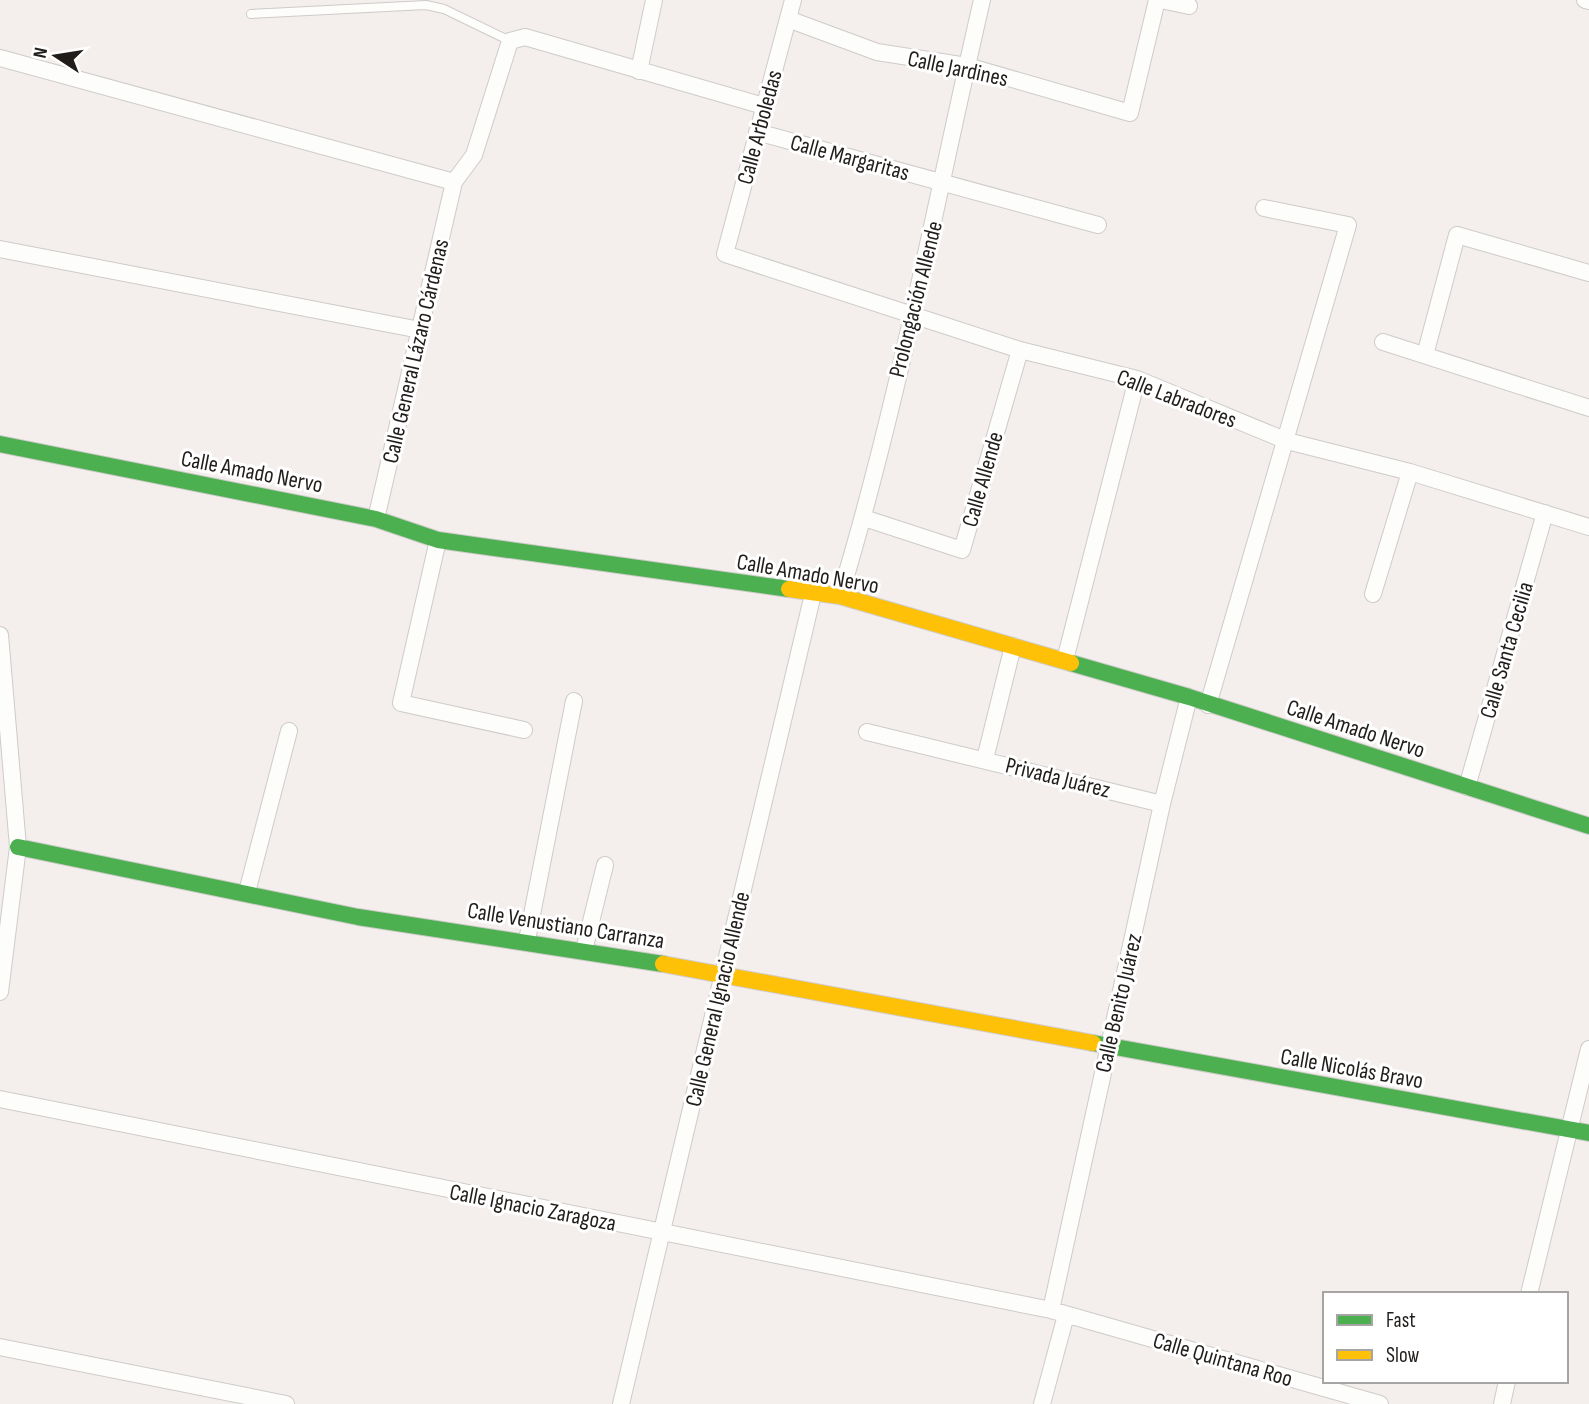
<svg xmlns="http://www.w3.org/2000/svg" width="1589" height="1404" font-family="'Sofia Sans Condensed',sans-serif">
<rect width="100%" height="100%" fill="#f4efed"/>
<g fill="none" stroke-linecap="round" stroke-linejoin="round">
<defs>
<path id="lane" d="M251,14L426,5L444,9L510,41"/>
<path id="street" d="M793,0L725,254L1020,350L1137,379L1287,441L1410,472L1589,527
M1161,0L1189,6
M1585,0L1589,1
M788,19L877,52L967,66L1130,113L1157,0
M0,58L454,182
M639,71L654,0
M757,132L1098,225
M0,249L420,330
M1383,342L1589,408
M1425,355L1457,235L1589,273
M864,518L962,550L1020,350
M376,519L454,182L474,155L510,41L525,37L764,106
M438,540L401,703L524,730
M1373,594L1410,472
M840,596C899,401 936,199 982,0
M0,635L18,847L0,992
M1065,660L1137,379
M1208,705L1348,225L1264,208
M867,732L1162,804
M985,759L1013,646
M1467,787L1545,513
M247,892L289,731
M527,940L574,701
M584,950L605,865
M0,1099L1051,1310L1380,1404
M1529,1294L1589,1049
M1051,1310L1162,804L1189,697
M0,1347L286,1404
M621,1404L813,594
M1042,1404L1066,1315
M1502,1404L1507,1381"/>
<path id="fast" d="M0,444L376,519L438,540L789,589
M1071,663L1189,697L1589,826
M18,847L358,917L663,964
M1093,1043L1589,1133"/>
<path id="slow" d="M789,589L840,596L1071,663
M663,964L1093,1043"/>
</defs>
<!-- lane casing -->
<use href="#lane" stroke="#cecbc9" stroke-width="10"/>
<!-- street casing -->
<use href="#street" stroke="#cecbc9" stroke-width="18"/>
<!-- fast casing -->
<use href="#fast" stroke="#cecbc9" stroke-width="18"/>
<!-- slow casing -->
<use href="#slow" stroke="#cecbc9" stroke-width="18"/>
<!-- lane -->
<use href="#lane" stroke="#fdfdfc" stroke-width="8"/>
<!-- street -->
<use href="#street" stroke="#fdfdfc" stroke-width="16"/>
<!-- fast -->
<use href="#fast" stroke="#4caf50" stroke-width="16"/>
<!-- slow -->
<use href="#slow" stroke="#ffc107" stroke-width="16"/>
</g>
<g text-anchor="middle" stroke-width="6" stroke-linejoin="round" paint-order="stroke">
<!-- street labels -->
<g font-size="23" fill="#201d1b" stroke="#fff">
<text transform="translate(958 68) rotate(12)" y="8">Calle Jardines</text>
<text transform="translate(759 127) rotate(-75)" y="8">Calle Arboledas</text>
<text transform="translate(850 157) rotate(15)" y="8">Calle Margaritas</text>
<text transform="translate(915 299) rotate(-76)" y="8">Prolongación Allende</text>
<text transform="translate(415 351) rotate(-77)" y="8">Calle General Lázaro Cárdenas</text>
<text transform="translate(1177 398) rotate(21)" y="8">Calle Labradores</text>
<text transform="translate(252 471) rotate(11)" y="8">Calle Amado Nervo</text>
<text transform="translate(982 479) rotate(-74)" y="8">Calle Allende</text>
<text transform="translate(808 573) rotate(10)" y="8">Calle Amado Nervo</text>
<text transform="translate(1506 650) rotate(-74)" y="8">Calle Santa Cecilia</text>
<text transform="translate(1356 728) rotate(18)" y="8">Calle Amado Nervo</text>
<text transform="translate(1058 777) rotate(14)" y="8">Privada Juárez</text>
<text transform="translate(566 925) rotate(9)" y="8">Calle Venustiano Carranza</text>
<text transform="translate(717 999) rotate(-77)" y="8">Calle General Ignacio Allende</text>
<text transform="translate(1118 1003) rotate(-77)" y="8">Calle Benito Juárez</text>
<text transform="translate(1352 1068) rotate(10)" y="8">Calle Nicolás Bravo</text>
<text transform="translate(533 1207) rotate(11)" y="8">Calle Ignacio Zaragoza</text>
<text transform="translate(1223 1359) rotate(16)" y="8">Calle Quintana Roo</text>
</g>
</g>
<!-- legend -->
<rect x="1323" y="1292" width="245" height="91" fill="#ffffff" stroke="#a6a5a4" stroke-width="2"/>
<rect x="1337" y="1315" width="35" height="10" fill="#4caf50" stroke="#a6a5a4" stroke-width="2"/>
<text x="1386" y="1327" font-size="21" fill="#201d1b">Fast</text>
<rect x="1337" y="1350" width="35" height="10" fill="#ffc107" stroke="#a6a5a4" stroke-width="2"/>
<text x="1386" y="1362" font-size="21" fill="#201d1b">Slow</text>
<!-- north arrow -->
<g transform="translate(56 56) rotate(282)" stroke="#ffffff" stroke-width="5" paint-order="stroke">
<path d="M0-5L12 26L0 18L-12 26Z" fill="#201d1b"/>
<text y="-10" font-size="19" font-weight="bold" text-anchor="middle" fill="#201d1b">N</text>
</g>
</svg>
